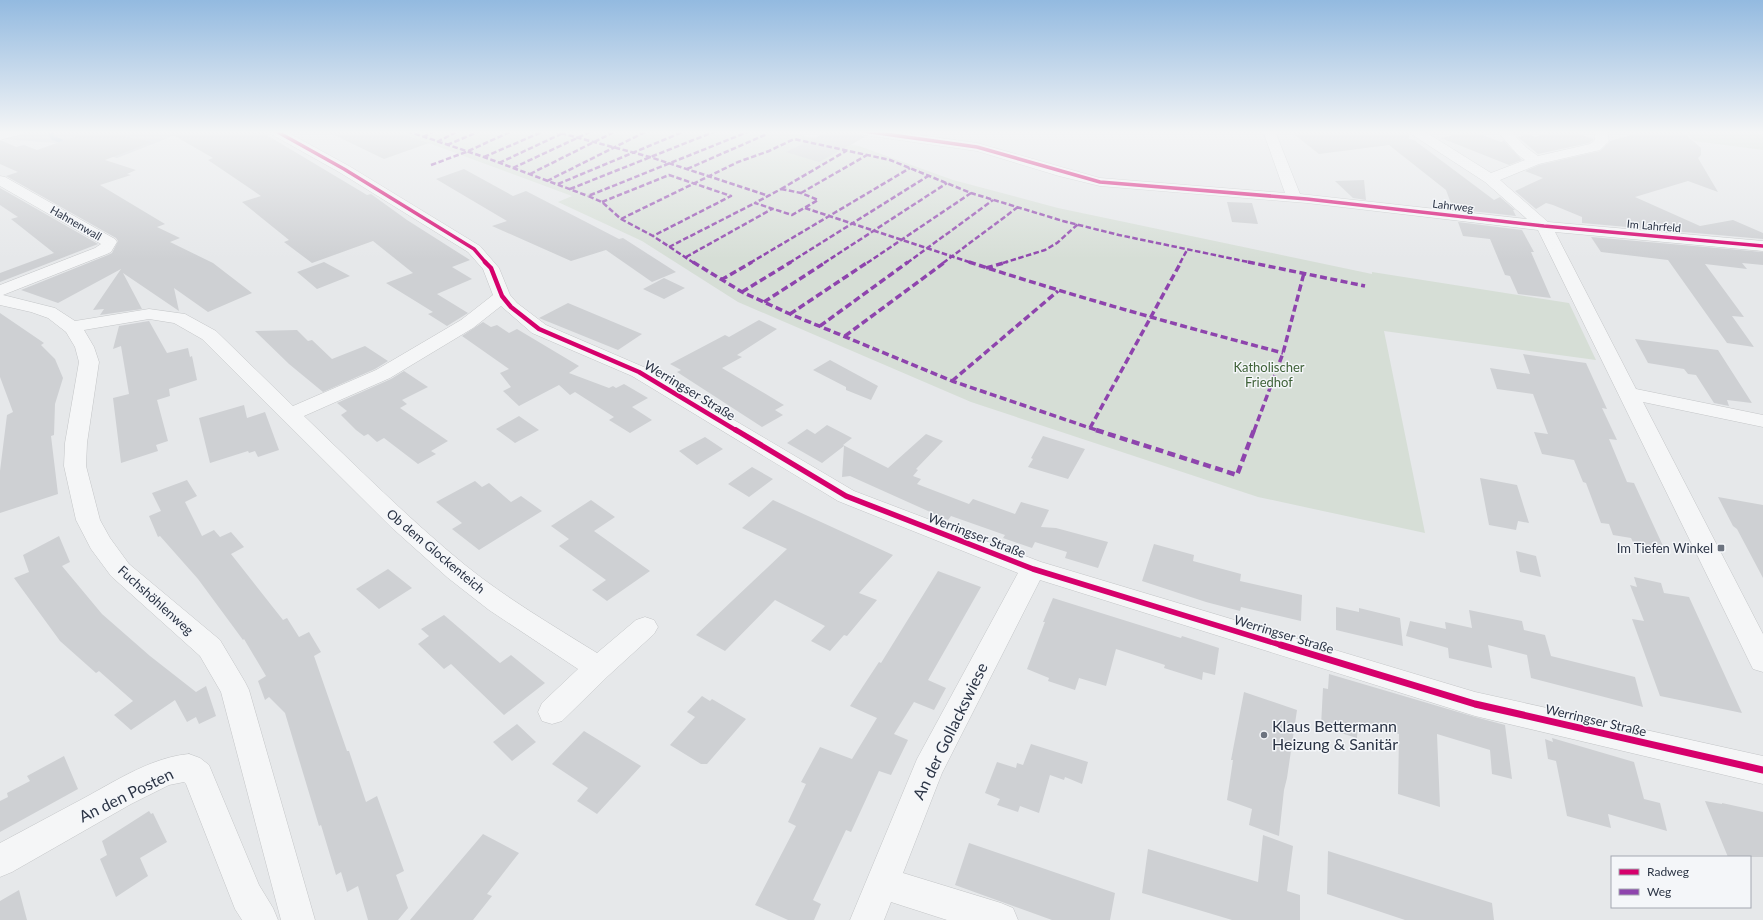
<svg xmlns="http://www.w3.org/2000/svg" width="1763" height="920" font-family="Lato,sans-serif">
<rect width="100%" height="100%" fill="#e6e8ea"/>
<!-- built -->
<path fill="#d4d7dd" d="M31,131H186L117,158L69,144L4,139Z"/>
<!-- green -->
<path fill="#d6ded6" d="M396,131H778L859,146L953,180L1058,208L1372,274V272L1569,303L1596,360L1384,331L1425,533L1258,497L971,402L738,302L642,241L558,202L572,196Z
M1684,131H1756L1763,136V150L1694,141Z"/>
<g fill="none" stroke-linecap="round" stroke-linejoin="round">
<!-- stream -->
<path stroke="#b4c4d5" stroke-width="4.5" d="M49,131L53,138L61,141"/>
</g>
<!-- building -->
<path fill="#ced0d3" d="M91,131H99L152,142L105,160L136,170L127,174L131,175L100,185L165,224L157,227L180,238L170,242L213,263L252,293L208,312L174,288L179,311L123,273L142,309L100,315L104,309L93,310L121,269L58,303L21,290L108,255L112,253L118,241L116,238L6,176L18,172L0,164V141H3L16,147L24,145L37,150Z
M166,131H260L367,195L371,194L407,220L470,260L452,267L472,279L437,294L468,313L447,326L428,314L433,312L386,283L413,273L373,241L312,263L284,242L289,240L242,202L261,196L208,160L213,158Z
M326,131H394L429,143L384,159Z
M829,131L857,133L859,135L865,137L819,162L786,152Z
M1290,131H1409V139L1414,140L1494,200L1500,197L1515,210H1513L1516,216L1453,209L1446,190L1389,145L1319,154Z
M1472,131L1501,142L1504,141L1522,160L1509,165L1441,138Z
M1555,131H1570L1594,139L1589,143L1538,154L1518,137L1528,134L1535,137Z
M1646,131L1683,132L1701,148V155L1698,158L1718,192L1688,181L1635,197L1700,226L1733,220L1763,233V239L1582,223V217L1553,205L1546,203L1536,209L1515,191L1543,178L1525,171L1539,165L1600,151L1610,141Z
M464,169L513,196L526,191L619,239L623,238L676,272L652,282L606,250L571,261L492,226L507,221L436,179Z
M1364,180L1366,200L1353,198L1335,181Z
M0,188L98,244L0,282V273L54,253L11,219L18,217L0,205Z
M1227,202L1252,203L1258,224L1232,222Z
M1458,222L1522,230L1534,252H1531L1551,298L1518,294L1510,276L1505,275L1490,239L1463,236Z
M1591,237L1763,252V265L1742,263L1747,269L1705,264L1744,317L1732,316L1754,347L1727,343L1668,260L1601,252Z
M324,262L350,276L317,289L297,272Z
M664,278L685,288L664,299L643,289Z
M568,303L642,334L618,350L539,318Z
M0,313L44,343L41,345L55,359L63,378L55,404L54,435L51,436L58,494L0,513V471L7,415L13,412L0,377Z
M759,320L777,329L737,355L742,357L722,368L784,405L775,410L783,415L762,427L677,372L681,370L670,364L725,335L729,337Z
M149,321L167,353L188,348L190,357L192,356L197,380L169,389L170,396L157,400L168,441L156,445L158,451L121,463L113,398L129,394L121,346L113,349L119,326Z
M483,322L491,327L497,325L509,333L517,329L579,366L569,373L609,388L613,386L616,388L624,384L648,398L632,407L652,420L630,433L609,420L614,417L575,392L570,395L559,385L519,406L503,391L511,387L500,373L509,369L462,336Z
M297,330L308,341L312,340L332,359L365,346L388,361L375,369L323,392L289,364L255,331Z
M1635,339L1718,350L1752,403L1727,400L1729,406L1714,403L1696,375L1688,374L1684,369L1648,363Z
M1523,354L1586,363L1607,409L1602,408L1617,440L1609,439L1627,482L1634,483L1664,548L1633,542L1631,538L1613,535L1609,524L1601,523L1586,483L1583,482L1574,460L1542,454L1534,432L1548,434L1533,394L1497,389L1490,368L1530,374Z
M830,360L878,386L871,400L846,390V387L813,370Z
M404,371L428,387L402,400L407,404L400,408L448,441L431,451L436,454L418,464L384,438L377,442L368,434L364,436L356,430L341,415L347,411L337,403L391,379Z
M244,405L247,418L265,412L279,450L258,457L255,451L249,453L248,451L210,463L199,418Z
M519,416L539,430L515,443L496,429Z
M827,425L852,438L843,445L888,468L926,434L943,441L916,469L918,470L913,476L921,479L917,484L969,504L973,499L1015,514L1021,502L1049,510L1041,527L1056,528L1108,542L1098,568L1065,558L1067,552L1035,542L1032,548L1003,538L1005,535L951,516L948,520L850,476L842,477L844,446L822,463L787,443L807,429L815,434Z
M1043,436L1085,449L1068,479L1028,467L1033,459L1031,458Z
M705,437L723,449L697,465L679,451Z
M752,467L773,479L749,497L728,484Z
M1480,478L1517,485L1529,523L1518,521L1516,530L1489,525Z
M187,480L197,496L185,502L202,536L214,530L220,537L231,532L244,547L231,554L283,620L287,618L299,637L309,632L321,652L314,656L347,751H349L366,802L377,796L404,871L396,875L408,908L398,920H368L358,886L347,892L341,872L336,875L321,825L319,826L285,713L269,697L265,700L258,681L266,676L244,639L243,640L198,579L160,536L158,537L149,516L161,511L152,493Z
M475,481L482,487L489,483L511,502L521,496L542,511L479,550L452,529L462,523L436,502Z
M1718,497L1763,505V578L1737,529L1733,526Z
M591,500L615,517L594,531L650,571L607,601L592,590L606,580L559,546L569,539L551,526Z
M773,500L893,555L859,593L877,600L847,636L844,635L830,651L811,641L825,626L775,600L725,651L696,635L787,549L742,528Z
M59,536L70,562L62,566L102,614L150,656L196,692L206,686L216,716L199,724L196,717L187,722L175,700L131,730L114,715L133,701L99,671L96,673L60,641L14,578L29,572L23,555Z
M1154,544L1194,555L1193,561L1241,574L1240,581L1302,595L1301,621L1241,607L1240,611L1206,602L1142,581Z
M1516,551L1536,556L1541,577L1520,572Z
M388,569L412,588L379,609L356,589Z
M938,571L981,587L928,680L946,688L934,710L914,702L894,734L908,740L891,775L879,771L851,832L846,830L813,900L821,904L814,920H788L755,905L796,826L788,822L806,784L801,782L820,747L852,759L877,718L850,706L879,662L881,663Z
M1634,577L1661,583L1664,593L1689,597L1742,713L1660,696L1632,619L1644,621L1630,585L1637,587Z
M1053,598L1181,638L1182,636L1219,648L1215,675L1203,672L1202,680L1164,668L1165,665L1116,649L1106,686L1079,678L1075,690L1048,681L1049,678L1027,669L1045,622H1043Z
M1336,607L1359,612V608L1400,618L1403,646L1336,630Z
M1469,610L1522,621L1524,630L1545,635L1551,656L1635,677L1643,707L1531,678L1527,655L1488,645L1492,668L1449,658L1448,648L1406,636L1410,621L1446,629L1445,622L1472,628Z
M444,615L500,663L511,655L545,683L504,715L451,664L444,669L418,644L429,636L421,629Z
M1329,674L1475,717L1505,725L1512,779L1492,774L1490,750L1437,734L1440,807L1398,794L1399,734L1358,722L1357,738L1331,730V727L1321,726L1323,688L1328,689Z
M1244,692L1297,710L1287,778L1284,790L1279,836L1249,825L1252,809L1227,800L1233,760H1231Z
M702,696L710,701L712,699L746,719L707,764H701L670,745L695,717L687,712Z
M517,724L536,742L512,761L493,742Z
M584,731L641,766L597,814L577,801L588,788L552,764Z
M1552,738L1634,762L1644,799L1660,803L1667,831L1608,814L1611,828L1567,816L1556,761L1548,759L1545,739L1553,742Z
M1031,744L1088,762L1082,784L1065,777L1064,780L1050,775L1039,813L1020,806L1018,812L997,805L1000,799L985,793L997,762L1016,768L1017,763L1023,765Z
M64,756L78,789L0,832V801L8,797L7,793L30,781L27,776Z
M1705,801L1722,804V803L1763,812V857H1728Z
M149,811L151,814L153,813L167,842L140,858L148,876L116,897L100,859L107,855L102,841Z
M483,834L519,853L487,894L492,896L473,920H410Z
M1263,835L1293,846L1287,891L1300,895V920H1232L1142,893L1148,849L1258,882Z
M969,843L1115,893L1110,920H1052L955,885Z
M1328,851L1492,903L1494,920H1405L1327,894Z
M19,890L27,920H0V901Z"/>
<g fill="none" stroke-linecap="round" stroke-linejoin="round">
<defs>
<path id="minor" d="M4,131H23L22,134L0,140V132Z
M270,131H285L349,166L480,246L499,268L510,295L517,303L546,325L646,368L854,491L1041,562L1475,692L1763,756V784L1475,716L1040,580L942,773L903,873L1001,903L1013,908L1018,920H947L891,902L884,920H850L917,759L1018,573L838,501L632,376L532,333L501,306L473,328L390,378L304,416C357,467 409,519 465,565C506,598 552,625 597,653L636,620L645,617L654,620L658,627L654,634L608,676L562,721L552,724L542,721L538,712L542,703L578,669L489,610L448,578L391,527L202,339L174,323L149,319L84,330L94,347L99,362L87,443L86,466L100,520L110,538L129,564L220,640L245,682L249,690L315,920H281L221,692L200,656L111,576L91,549L76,520L64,466L65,443L79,362L75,347L66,332L48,318L31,312L0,305V285L95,248L101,244L0,186V176L5,177L115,239L117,242L111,252L107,254L3,295L55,308L75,321L149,309L185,314L216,331L293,406L376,370L461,320L493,295L483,269L468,252L339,172L271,134Z
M858,131H889L977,143L1100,178L1285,193L1263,131H1275L1300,194L1527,219L1485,182L1411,134L1410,131H1424L1491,173L1525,160L1517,154L1497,131H1510L1527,148L1538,156L1590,144L1595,140V131H1607L1609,141L1600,150L1539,164L1500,180L1548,222L1763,241V251L1555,232L1636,389L1763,415V427L1643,402L1763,634V672L1753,669L1749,661L1538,230L1307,203L1100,186L1059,176L977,151L864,135L859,134Z
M189,754L200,758L209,765L259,885L273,908L278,920H242L235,909L186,784L184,782L169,785L131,804L12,872L0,877V843C29,828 57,812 86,797C117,780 153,757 189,754Z"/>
</defs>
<!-- minor casing -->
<use href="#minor" stroke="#c4c6c8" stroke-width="1"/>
<!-- minor -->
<use href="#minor" fill="#f5f6f7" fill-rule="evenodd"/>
<!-- quiet-far2 -->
<path stroke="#8e44ad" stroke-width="2.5" stroke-dasharray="5.5 2.5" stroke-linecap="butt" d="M407,131L484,157L588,196
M553,131L650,157L769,196
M423,137L435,131
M437,142L458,131
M447,145L480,131
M484,157L544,131
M499,163L563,133
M431,165L466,152L512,131
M513,168L592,131
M687,169L767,134
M530,174L616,131
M547,181L647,131
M558,184L685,131
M570,189L716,131
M781,189L801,193L818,200L792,215L755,203Z
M781,189L846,151
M801,193L867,155
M602,202L669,175L731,196L653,236
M805,208L972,263
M621,219L738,162L769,151L794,139L890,160L971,193L1063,221L1119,235L1253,263
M669,247L755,203
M686,257L772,209
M694,263L653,236L621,219L602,202L588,196L750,131
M750,263L910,168
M789,263L928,176
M824,263L947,183
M867,263L971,193
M907,263L993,200
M943,263L1018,207
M1003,263L1045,250L1057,243L1078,224
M1180,263L1187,250"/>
<!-- quiet-far1 -->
<path stroke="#8e44ad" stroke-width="3.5" stroke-dasharray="7 3.5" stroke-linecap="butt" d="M693,262L742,292L790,314L952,381L1099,431
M969,262C1073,296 1177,325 1283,353
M1248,262L1365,286
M986,268L1007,262
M721,280L752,262
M742,292L791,262
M764,302L826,262
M790,314L868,262
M820,326L908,262
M845,336L945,262
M952,381L1058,291
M1090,428L1181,262
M1254,431L1283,353L1304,273"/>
<!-- quiet -->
<path stroke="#8e44ad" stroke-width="4.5" stroke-dasharray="8 4.5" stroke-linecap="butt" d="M1096,430L1237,475L1254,430"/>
<defs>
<path id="cycleway-far3" d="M276,131L344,169L474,249L486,263
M864,131L977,147L1100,182L1307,199L1544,226L1763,246"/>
<path id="cycleway-far2" d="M485,262L491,268L502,296L511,307L539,329L639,372L737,431"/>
<path id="cycleway-far1" d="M736,430L846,496L1033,569L1284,646"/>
<path id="cycleway" d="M1281,645L1475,704L1763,770"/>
</defs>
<!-- cycleway-far3 casing -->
<use href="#cycleway-far3" stroke="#f4f6f9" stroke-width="5"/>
<!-- cycleway-far2 casing -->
<use href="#cycleway-far2" stroke="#f4f6f9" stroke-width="6"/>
<!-- cycleway-far1 casing -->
<use href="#cycleway-far1" stroke="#f4f6f9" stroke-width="8"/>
<!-- cycleway casing -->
<use href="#cycleway" stroke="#f4f6f9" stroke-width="10"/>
<!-- cycleway-far3 -->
<use href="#cycleway-far3" stroke="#d6006c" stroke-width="3.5"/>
<!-- cycleway-far2 -->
<use href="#cycleway-far2" stroke="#d6006c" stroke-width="4.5"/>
<!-- cycleway-far1 -->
<use href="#cycleway-far1" stroke="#d6006c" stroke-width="5.5"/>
<!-- cycleway -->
<use href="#cycleway" stroke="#d6006c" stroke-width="7"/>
</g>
<!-- sky -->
<linearGradient id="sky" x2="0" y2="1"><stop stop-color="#93bae0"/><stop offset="0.51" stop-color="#f4f5f6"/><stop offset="1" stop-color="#f4f5f6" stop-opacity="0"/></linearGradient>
<rect width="1763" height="259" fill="url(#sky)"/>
<!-- markers -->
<g fill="#6c737f" stroke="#f4f6f9" stroke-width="1.5">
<rect x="1717" y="544" width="8" height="8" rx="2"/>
<circle cx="1264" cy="735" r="4"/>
</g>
<g text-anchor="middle" stroke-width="3" stroke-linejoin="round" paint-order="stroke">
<!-- far-street labels -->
<g font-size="11" fill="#2b3445" stroke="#f4f6f9">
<text transform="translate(1453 206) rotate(7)" y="4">Lahrweg</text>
<text transform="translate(76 223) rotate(30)" y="4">Hahnenwall</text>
<text transform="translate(1654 226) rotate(5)" y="4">Im Lahrfeld</text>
</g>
<!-- park labels -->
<g font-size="13" fill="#3f6138" stroke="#f4f6f9">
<text x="1269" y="372">Katholischer<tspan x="1269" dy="15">Friedhof</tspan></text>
</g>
<!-- street labels -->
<g font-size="13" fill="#2b3445" stroke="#f4f6f9">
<text transform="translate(690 390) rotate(31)" y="5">Werringser Straße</text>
<text transform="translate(977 535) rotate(21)" y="5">Werringser Straße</text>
<text transform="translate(436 551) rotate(40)" y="5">Ob dem Glockenteich</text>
<text transform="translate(156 600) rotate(42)" y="5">Fuchshöhlenweg</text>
<text transform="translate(1284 634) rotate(17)" y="5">Werringser Straße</text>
<text transform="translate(1596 720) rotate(13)" y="5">Werringser Straße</text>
</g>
<!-- poi labels -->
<g font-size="13" fill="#2b3445" stroke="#f4f6f9" text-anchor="end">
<text x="1713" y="553">Im Tiefen Winkel</text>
</g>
<!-- near-poi labels -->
<g font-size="16" fill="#2b3445" stroke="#f4f6f9" text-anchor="start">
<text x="1272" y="732">Klaus Bettermann<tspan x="1272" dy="18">Heizung &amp; Sanitär</tspan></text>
</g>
<!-- near-street labels -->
<g font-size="16" fill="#2b3445" stroke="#f4f6f9">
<text transform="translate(950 731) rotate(-64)" y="6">An der Gollackswiese</text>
<text transform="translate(126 795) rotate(-26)" y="6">An den Posten</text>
</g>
</g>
<!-- legend -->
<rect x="1611" y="856" width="140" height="52" fill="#f4f6f9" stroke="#a4a8b1"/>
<rect x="1619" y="869" width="20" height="6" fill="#d6006c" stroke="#a4a8b1"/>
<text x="1647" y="876" font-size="12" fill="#2b3445">Radweg</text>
<rect x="1619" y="889" width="20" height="6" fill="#8e44ad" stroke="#a4a8b1"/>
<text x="1647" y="896" font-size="12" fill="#2b3445">Weg</text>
</svg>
